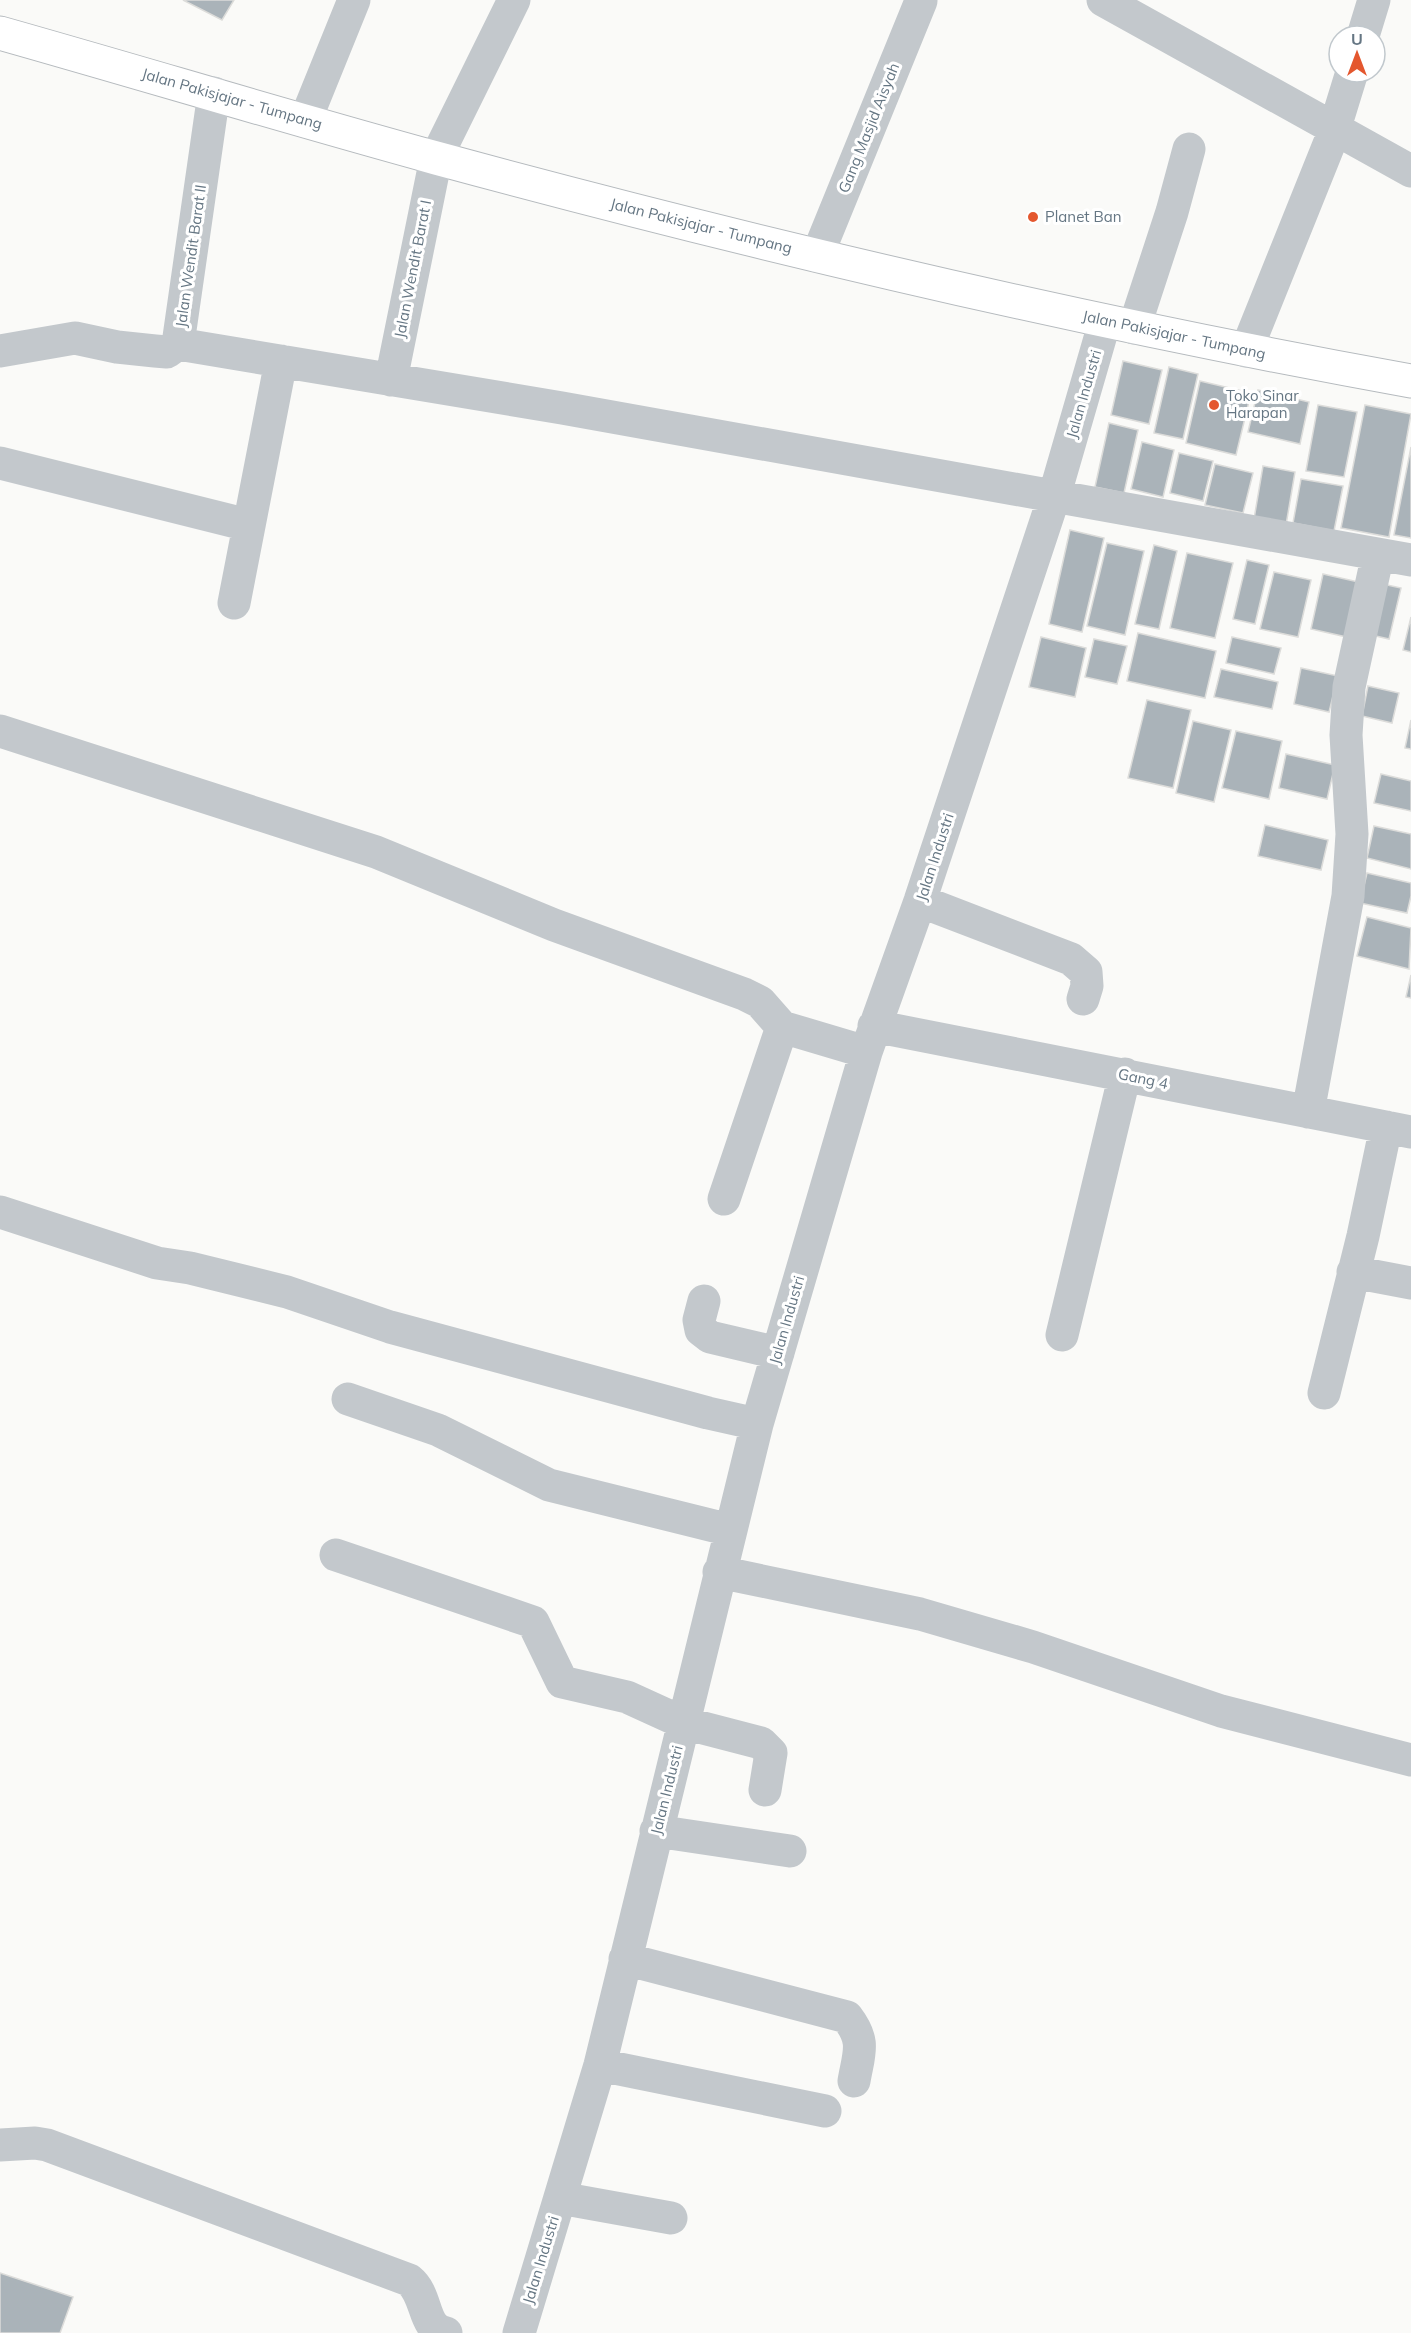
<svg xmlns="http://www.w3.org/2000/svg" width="1411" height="2333" font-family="Mulish,sans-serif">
<rect width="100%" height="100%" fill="#fafaf8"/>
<!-- building -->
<path fill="#aab3b9" stroke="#dcdcda" stroke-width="1.5" d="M183,0H234L222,20Z
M1123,361L1162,370L1149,424L1111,415Z
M1169,367L1198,374L1183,439L1154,433Z
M1200,381L1251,393L1236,455L1186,443Z
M1258,390L1309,402L1300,444L1248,432Z
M1318,405L1357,412L1344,477L1306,471Z
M1365,405L1411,414L1389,537L1341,528Z
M1109,423L1138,430L1124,493L1095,487Z
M1142,442L1174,450L1163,497L1131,489Z
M1411,447V538L1394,535Z
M1179,453L1213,461L1203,501L1170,493Z
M1215,464L1253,473L1243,513L1205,505Z
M1263,466L1295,472L1286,525L1254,519Z
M1301,479L1343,486L1334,531L1293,523Z
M1070,530L1104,538L1082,632L1049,624Z
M1107,543L1144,551L1125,635L1087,626Z
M1154,545L1177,551L1159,629L1135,624Z
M1187,553L1233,563L1215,638L1170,628Z
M1247,560L1269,565L1255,624L1233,619Z
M1274,572L1311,580L1298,637L1260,629Z
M1323,574L1363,583L1351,638L1311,629Z
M1378,583L1401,588L1389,639L1367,634Z
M1411,617V652L1403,650Z
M1138,633L1216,651L1205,698L1127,681Z
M1041,637L1086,648L1075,697L1029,687Z
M1232,637L1281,648L1274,674L1226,663Z
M1094,639L1127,646L1117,684L1085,677Z
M1301,668L1338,676L1329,712L1294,704Z
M1221,669L1278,682L1272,709L1214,697Z
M1368,686L1399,693L1392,723L1362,716Z
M1147,700L1191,710L1173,788L1128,778Z
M1411,720V749L1405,748Z
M1193,721L1231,730L1214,802L1176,793Z
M1236,731L1282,741L1269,799L1222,788Z
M1286,754L1335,765L1327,799L1279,788Z
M1381,774L1411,781V811L1374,803Z
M1265,825L1328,840L1321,870L1258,856Z
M1374,826L1411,834V869L1367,858Z
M1367,873L1411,883V896L1407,913L1360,903Z
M1367,917L1411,928L1409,969L1357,956Z
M1411,975V998L1406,997Z
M0,2273L73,2297L60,2333H0Z"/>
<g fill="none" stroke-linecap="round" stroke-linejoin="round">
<defs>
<path id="major" d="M0,33C145,74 290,118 436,158C757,245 1083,322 1411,381"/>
</defs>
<!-- major casing -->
<use href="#major" stroke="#b5babe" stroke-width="35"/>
<!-- minor -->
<path stroke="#c3c8cc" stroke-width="33" d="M1103,0L1411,171
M1363,36L1374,0
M305,121L354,0
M817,256L921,1
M1134,328L1172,212L1189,149
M178,344L562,408L1411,560
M0,351L75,338L117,347L155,351L167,352L178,344L214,93
M1246,351L1332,137L1352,72
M391,380L436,158L514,0
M0,463L248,525
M234,603L281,361
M0,731L376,852L554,925L744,994L760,1002L782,1027
M920,901L1071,959L1086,972L1087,986L1083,999
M874,1026L1411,1132
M1308,1112L1348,896L1352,834L1346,735L1349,687L1378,554
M724,1199L782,1027L866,1052
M0,1212L157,1263L190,1268L287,1292L390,1327L708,1413L757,1424
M1353,1272L1411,1283
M704,1301L699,1320L701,1330L710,1337L778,1353
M1062,1335L1125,1074
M1324,1393L1363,1236L1386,1127
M348,1399L438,1430L549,1485L730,1530
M336,1555L533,1622L562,1682L627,1697L684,1723L761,1743L771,1753L765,1790
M719,1572L920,1614L1033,1647L1221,1711L1411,1760
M656,1831L790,1851
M625,1959L847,2017C866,2042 859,2052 854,2081
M600,2065L825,2111
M0,2145L35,2143L47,2145L409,2280C429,2296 421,2328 446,2333
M560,2198L671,2218
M519,2333L600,2065L757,1424L866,1052L920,901L1054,497L1105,321"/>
<!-- major -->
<use href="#major" stroke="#fff" stroke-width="33"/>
</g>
<!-- markers -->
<g fill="#e4572e" stroke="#fff" stroke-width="2">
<circle cx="1033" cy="217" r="6"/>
<circle cx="1214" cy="405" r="6"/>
</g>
<g text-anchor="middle" stroke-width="6" stroke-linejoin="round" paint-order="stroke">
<!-- street labels -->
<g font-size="15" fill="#657683" stroke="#fff">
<text transform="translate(232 99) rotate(16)" y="5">Jalan Pakisjajar - Tumpang</text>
<text transform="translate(869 128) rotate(-68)" y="5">Gang Masjid Aisyah</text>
<text transform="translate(701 226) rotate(14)" y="5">Jalan Pakisjajar - Tumpang</text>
<text transform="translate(191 256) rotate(-82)" y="5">Jalan Wendit Barat II</text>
<text transform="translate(413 269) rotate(-79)" y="5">Jalan Wendit Barat I</text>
<text transform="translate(1174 335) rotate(12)" y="5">Jalan Pakisjajar - Tumpang</text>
<text transform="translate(1084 394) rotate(-74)" y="5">Jalan Industri</text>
<text transform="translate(935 857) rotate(-72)" y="5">Jalan Industri</text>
<text transform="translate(1143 1079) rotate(12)" y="5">Gang 4</text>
<text transform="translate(787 1320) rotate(-74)" y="5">Jalan Industri</text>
<text transform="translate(667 1790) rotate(-76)" y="5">Jalan Industri</text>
<text transform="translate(541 2260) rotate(-73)" y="5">Jalan Industri</text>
</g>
<!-- poi labels -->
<g font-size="15" fill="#657683" stroke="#fff" text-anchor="start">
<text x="1045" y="222">Planet Ban</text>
<text x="1226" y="401">Toko Sinar<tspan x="1226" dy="17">Harapan</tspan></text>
</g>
</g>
<!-- north arrow -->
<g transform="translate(1357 54)"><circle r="28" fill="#ffffff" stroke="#c1c8cd" stroke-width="1.5"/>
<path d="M0-4.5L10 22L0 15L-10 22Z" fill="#e4572e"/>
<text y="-9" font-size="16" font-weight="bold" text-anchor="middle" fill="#657683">U</text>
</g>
</svg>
